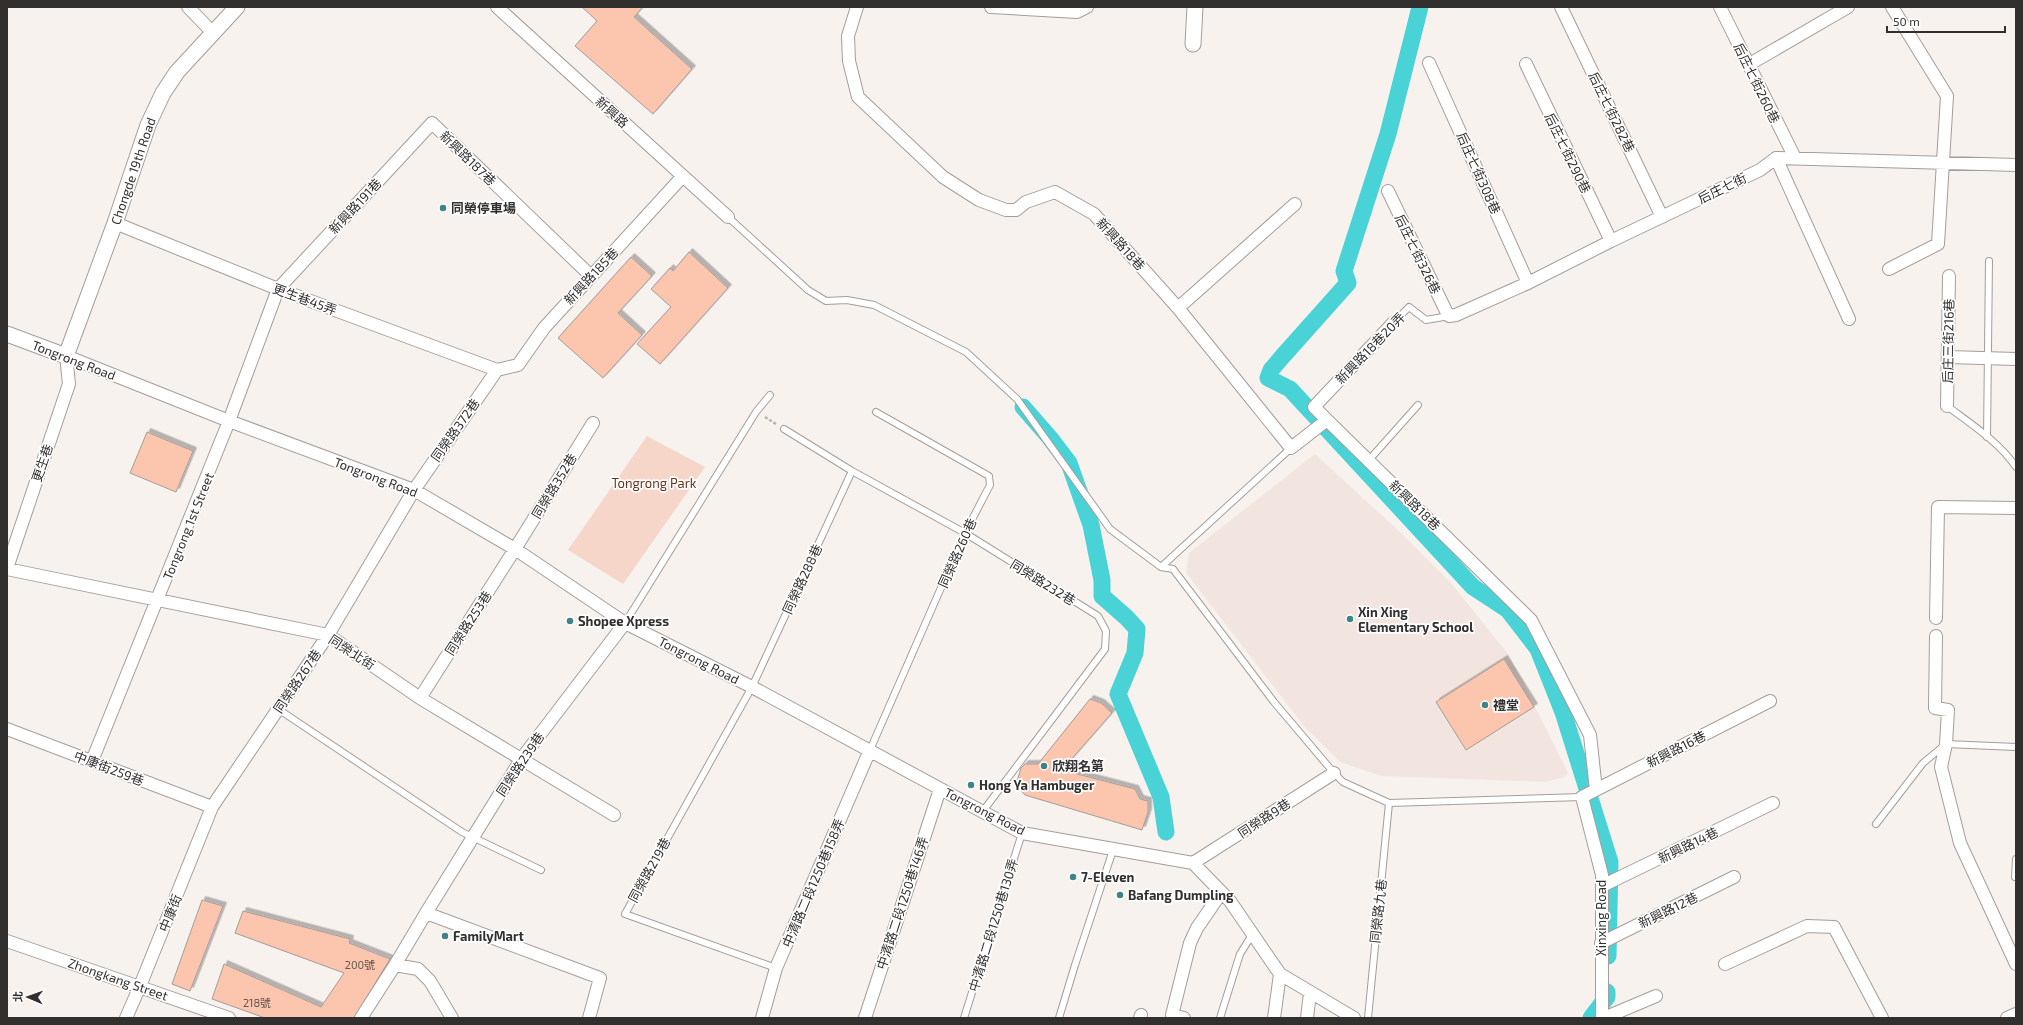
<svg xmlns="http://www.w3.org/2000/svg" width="2023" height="1025" font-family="'Exo 2','Noto Sans TC',sans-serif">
<defs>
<filter id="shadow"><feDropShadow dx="3.5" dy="-3.5" stdDeviation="0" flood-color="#0004"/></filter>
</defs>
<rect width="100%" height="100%" fill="#f8f2ef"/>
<!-- built -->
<path fill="#f2e4de" d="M1315,454L1402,534L1450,582L1509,655L1568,773L1564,777L1546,782L1381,776L1340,762L1304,726L1186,573L1189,553Z"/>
<!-- green -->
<path fill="#f5d6c9" d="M647,436L705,467L623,584L568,550Z"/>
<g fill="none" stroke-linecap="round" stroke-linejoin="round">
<!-- canal -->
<path stroke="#49d3d7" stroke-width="17" d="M1420,7L1388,134L1344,271L1348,283L1282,357L1271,370L1268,378L1290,389L1473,587L1508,610L1538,649L1563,712L1610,862L1608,956
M1023,407L1050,438L1069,463L1091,525L1102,580V596L1127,618L1137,629L1135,653L1118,694L1161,797L1166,832
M1591,1018L1607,997V992"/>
</g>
<!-- building -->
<path fill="#fbc5ae" stroke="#a29d9a" filter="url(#shadow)" d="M582,7H643L634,17L692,69L653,114L575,46L597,21Z
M689,252L728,288L660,364L637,344L671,307L651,289L670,268L673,271Z
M631,257L652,276L618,313L642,335L603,378L558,338Z
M147,432L193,451L176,492L130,473Z
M1504,659L1534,707L1466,750L1436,702Z
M1090,699L1101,703L1112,713L1062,770L1135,789L1140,799L1148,801V812L1142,830L1025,795L1016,785L1021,768L1025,764H1038Z
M202,900L223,906L190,991L172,984Z
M243,911L350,939L349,943L390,959L354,1018H265L212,999L224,964L321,1007L344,973L235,933Z"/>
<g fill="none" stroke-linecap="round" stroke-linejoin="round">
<defs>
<path id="service" d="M728,217L808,290L826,301L847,300L874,305L966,352L1017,399L1110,529L1161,567L1173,569L1274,702L1334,773L1343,782L1389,803L1582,797
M1393,323L1409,307L1426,320L1449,316
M1947,406C1971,424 1999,442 2016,467
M784,429L852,471L965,533L1098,616L1106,631L1105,649L983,811
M1987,437L1989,261
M1369,460L1418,405
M1161,567L1291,448
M625,623L756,412L770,395
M278,709L462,832L541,870
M870,750L965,533L990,485L989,476L876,412
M1876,824L1923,763L1946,744L2016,747
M2015,877L2016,859
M776,968L625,914L752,687L852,471
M964,1018L1022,833
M1059,1018L1075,965L1113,850
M1220,1018L1240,954L1252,935
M1368,1018L1389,803"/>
<path id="minor" d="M188,7L213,33
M497,7L728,217
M857,7L848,36L849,61L858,97L943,177L979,200L1006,210H1016L1026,202L1055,192L1094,214L1178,308L1291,448L1327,420L1531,620L1590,735L1596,790
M991,7L1077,12L1087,7
M1561,7L1662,217
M1720,7L1795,158
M1429,63L1528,283
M1526,64L1611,241
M1748,65L1848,7
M1776,158L1849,319
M1388,191L1446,311L1449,316L1456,315L1528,283L1611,241L1760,170L1776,158L2016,165
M115,223L278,289L497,370
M1889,269L1938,244L1947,96L1892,7
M1178,308L1295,204
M1948,357L2016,359
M497,370L518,365L544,328L683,176
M1947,406L1949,276
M1327,420L1314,407L1393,323
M7,568L69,384L66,356L229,421L414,490L515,549L625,623L752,687L1022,833L1193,863L1230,901L1280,974L1354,1018
M7,569L328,635L420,698L614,815
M1936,618L1938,507L2016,508
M1936,636L1935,708L1948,710L1946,744L1941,767L1960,843L2016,964
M420,698L515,549L593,423
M7,729L212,807
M92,761L229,421L278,289L432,123L591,276
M1193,863L1334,773
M1602,886L1773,803
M426,913L522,758L625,623
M7,941L229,1018
M1601,943L1734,877
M1725,964L1807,926L1834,927L1882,1018
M395,965L426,913L600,978L589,1018
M126,1018L140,986L212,807L328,635L414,490L497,370
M361,1018L395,965L418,969L430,981L452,1018
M762,1018L776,968L870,750
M865,1018L940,789
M1140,1018L1141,1015
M1184,1018L1172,1015L1190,943L1197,928L1221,893
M1274,1018L1280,974
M1307,1018L1310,993
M1602,1018V875L1582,797L1770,701
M1604,1018L1656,996
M2007,1018L2016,1014"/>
<path id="tertiary" d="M1193,44L1195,7
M7,334L66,356L115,223L148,125L163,93L177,72L237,7"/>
</defs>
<!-- service casing -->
<use href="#service" stroke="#a39e9b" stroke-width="8"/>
<!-- minor casing -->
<use href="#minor" stroke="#a39e9b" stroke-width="14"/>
<!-- tertiary casing -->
<use href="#tertiary" stroke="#a39e9b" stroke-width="17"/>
<!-- path -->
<path stroke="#b8b3b1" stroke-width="2.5" stroke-dasharray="3 2" stroke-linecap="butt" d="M765,417L776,424"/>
<!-- service -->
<use href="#service" stroke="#fff" stroke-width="6"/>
<!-- minor -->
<use href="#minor" stroke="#fff" stroke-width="12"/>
<!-- tertiary -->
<use href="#tertiary" stroke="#fff" stroke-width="15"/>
</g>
<!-- markers -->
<g fill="#3c8486" stroke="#fff" stroke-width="1.5">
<circle cx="443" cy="208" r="4"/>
<circle cx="1350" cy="619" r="4"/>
<circle cx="570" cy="621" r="4"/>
<circle cx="1485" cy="705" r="4"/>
<circle cx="1044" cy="766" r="4"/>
<circle cx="971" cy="785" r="4"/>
<circle cx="1073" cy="877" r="4"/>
<circle cx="1120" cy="895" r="4"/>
<circle cx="445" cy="936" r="4"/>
</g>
<g text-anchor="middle" stroke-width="3.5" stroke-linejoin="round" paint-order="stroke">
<!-- number labels -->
<g font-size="11" fill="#64554f">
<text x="360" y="969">200號</text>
<text x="257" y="1007">218號</text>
</g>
<!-- street labels -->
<g font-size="13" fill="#32302f" stroke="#fff">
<text transform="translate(1757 83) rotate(64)" y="5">后庄七街260巷</text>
<text transform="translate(612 112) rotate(42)" y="5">新興路</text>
<text transform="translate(1612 112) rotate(64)" y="5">后庄七街282巷</text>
<text transform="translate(1568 153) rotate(64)" y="5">后庄七街290巷</text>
<text transform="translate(468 158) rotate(44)" y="5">新興路187巷</text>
<text transform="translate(133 171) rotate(-71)" y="5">Chongde 19th Road</text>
<text transform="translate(1479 173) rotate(66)" y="5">后庄七街308巷</text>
<text transform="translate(1722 188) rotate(-26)" y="5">后庄七街</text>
<text transform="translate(355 206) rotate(-47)" y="5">新興路191巷</text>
<text transform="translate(1121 244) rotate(48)" y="5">新興路18巷</text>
<text transform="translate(1418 254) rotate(64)" y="5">后庄七街326巷</text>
<text transform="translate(591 276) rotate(-47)" y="5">新興路185巷</text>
<text transform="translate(305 299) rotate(20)" y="5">更生巷45弄</text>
<text transform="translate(1948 341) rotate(-89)" y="5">后庄三街216巷</text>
<text transform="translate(1370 348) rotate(-46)" y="5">新興路18巷20弄</text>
<text transform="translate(74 360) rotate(21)" y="5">Tongrong Road</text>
<text transform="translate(455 430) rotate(-55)" y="5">同榮路372巷</text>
<text transform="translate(42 463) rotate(-71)" y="5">更生巷</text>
<text transform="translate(376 477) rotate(21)" y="5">Tongrong Road</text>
<text transform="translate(554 486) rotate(-59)" y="5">同榮路352巷</text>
<text transform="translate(1415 505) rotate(44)" y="5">新興路18巷</text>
<text transform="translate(188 526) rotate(-68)" y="5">Tongrong 1st Street</text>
<text transform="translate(957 553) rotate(-66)" y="5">同榮路260巷</text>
<text transform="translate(802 579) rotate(-65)" y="5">同榮路288巷</text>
<text transform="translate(1043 582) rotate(32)" y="5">同榮路232巷</text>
<text transform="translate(468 623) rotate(-57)" y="5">同榮路253巷</text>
<text transform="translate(352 652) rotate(33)" y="5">同榮北街</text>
<text transform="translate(699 660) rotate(27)" y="5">Tongrong Road</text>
<text transform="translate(297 681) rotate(-56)" y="5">同榮路267巷</text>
<text transform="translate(1676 749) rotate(-27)" y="5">新興路16巷</text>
<text transform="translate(520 764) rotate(-56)" y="5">同榮路239巷</text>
<text transform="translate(109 768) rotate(21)" y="5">中康街259巷</text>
<text transform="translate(985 811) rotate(27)" y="5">Tongrong Road</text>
<text transform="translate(1264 818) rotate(-33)" y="5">同榮路9巷</text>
<text transform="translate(1688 845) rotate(-26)" y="5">新興路14巷</text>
<text transform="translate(649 870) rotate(-61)" y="5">同榮路219巷</text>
<text transform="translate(813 883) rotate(-67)" y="5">中清路二段1250巷158弄</text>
<text transform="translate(902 903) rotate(-72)" y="5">中清路二段1250巷146弄</text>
<text transform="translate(1668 910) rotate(-26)" y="5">新興路12巷</text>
<text transform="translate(1378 911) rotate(-84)" y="5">同榮路九巷</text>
<text transform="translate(170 913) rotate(-68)" y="5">中康街</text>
<text transform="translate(1601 918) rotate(-90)" y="5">Xinxing Road</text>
<text transform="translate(993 925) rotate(-73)" y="5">中清路二段1250巷130弄</text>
<text transform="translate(118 979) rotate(19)" y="5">Zhongkang Street</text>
</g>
<!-- poi labels -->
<g font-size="13" font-weight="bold" fill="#32302f" stroke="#fff" text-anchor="start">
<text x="451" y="213">同榮停車場</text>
<text x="1358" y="617">Xin Xing<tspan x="1358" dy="15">Elementary School</tspan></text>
<text x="578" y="626">Shopee Xpress</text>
<text x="1493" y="710">禮堂</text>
<text x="1052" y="771">欣翔名第</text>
<text x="979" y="790">Hong Ya Hambuger</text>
<text x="1081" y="882">7-Eleven</text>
<text x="1128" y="900">Bafang Dumpling</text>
<text x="453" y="941">FamilyMart</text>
</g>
<!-- park labels -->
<g font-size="13" fill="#6b331a" stroke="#fff">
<text x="654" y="488">Tongrong Park</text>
</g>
</g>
<!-- border -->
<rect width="2023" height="1025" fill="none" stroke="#32302f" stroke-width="16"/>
<!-- north arrow -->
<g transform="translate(28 997) rotate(272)" stroke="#ffffff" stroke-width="3" paint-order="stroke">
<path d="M0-3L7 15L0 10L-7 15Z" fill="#32302f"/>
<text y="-6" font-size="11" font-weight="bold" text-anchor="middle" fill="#32302f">北</text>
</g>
<!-- scale -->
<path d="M1887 26v6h118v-6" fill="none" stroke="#32302f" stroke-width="2"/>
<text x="1893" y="26" font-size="12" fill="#32302f" stroke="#ffffff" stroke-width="3" paint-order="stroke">50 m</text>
</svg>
